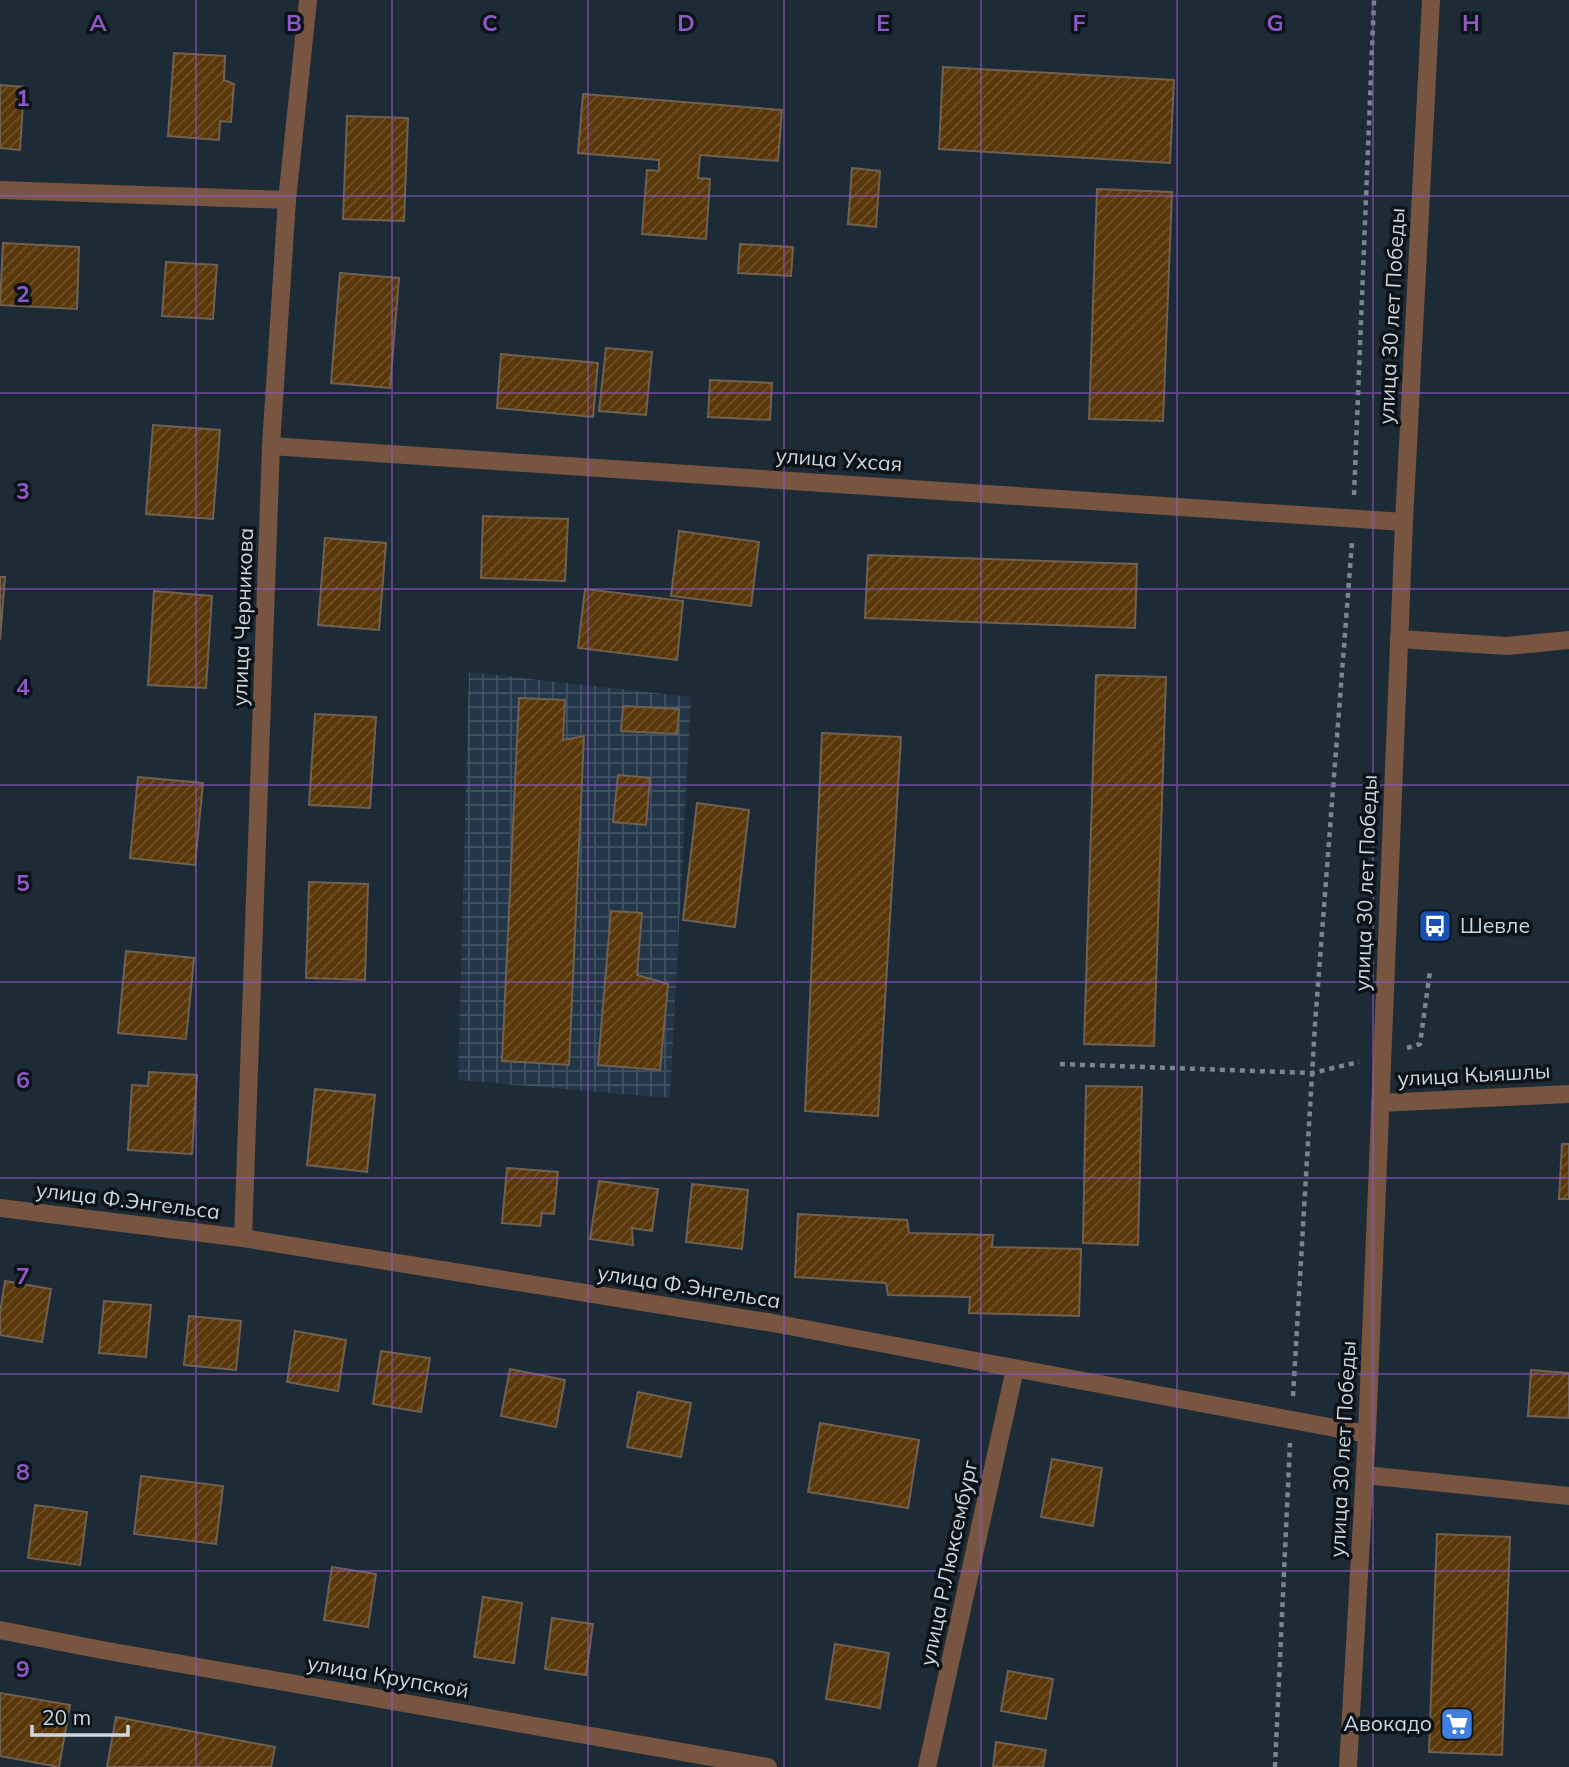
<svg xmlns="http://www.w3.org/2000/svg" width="1569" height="1767" font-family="Mulish,sans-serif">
<defs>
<pattern id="industrial-grid" width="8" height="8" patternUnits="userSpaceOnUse" patternTransform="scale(1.75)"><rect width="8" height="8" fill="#223647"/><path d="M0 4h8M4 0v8" fill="none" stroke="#415261"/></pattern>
<pattern id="building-hatch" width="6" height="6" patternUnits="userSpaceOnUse" patternTransform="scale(1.75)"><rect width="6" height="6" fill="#593709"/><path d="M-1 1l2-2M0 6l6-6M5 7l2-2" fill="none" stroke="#70532c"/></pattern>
</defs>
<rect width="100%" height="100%" fill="#1d2b37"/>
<!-- industrial -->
<path fill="url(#industrial-grid)" d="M469,672L691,697L670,1098L458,1080Z"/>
<!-- building -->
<path fill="url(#building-hatch)" stroke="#6f6051" stroke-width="2" d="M174,53L225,56L224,80L234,84L231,122L220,121L219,140L168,136Z
M943,67L1174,80L1170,163L939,149Z
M0,85L24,87L20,150L0,148Z
M583,94L782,110L778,161L700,155L698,178L710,179L706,239L642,234L647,170L659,171V160L578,153Z
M347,116L408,118L404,221L343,219Z
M852,168L880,171L876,227L848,224Z
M1097,189L1172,192L1163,421L1089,419Z
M3,243L79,247L77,309L0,305Z
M740,244L793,247L791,276L738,273Z
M166,262L217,265L213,319L162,316Z
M340,273L399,278L390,388L331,383Z
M606,348L652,352L646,415L599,411Z
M501,354L598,363L593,417L497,408Z
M710,380L772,383L770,420L708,417Z
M153,425L220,430L213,519L146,514Z
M483,516L568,519L565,581L481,578Z
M679,531L759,542L751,606L671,596Z
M325,538L386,543L379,630L318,625Z
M868,555L1137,564L1135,628L865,618Z
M0,577H5L0,640Z
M585,589L683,601L677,660L578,648Z
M154,591L212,596L206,688L148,685Z
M1096,675L1166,677L1154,1046L1084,1044Z
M519,698L565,700L563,740L584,736L569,1065L502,1061Z
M623,706L679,709L677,734L621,731Z
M315,714L376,717L370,808L309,805Z
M822,733L901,737L878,1116L805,1111Z
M618,775L650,778L646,825L613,822Z
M138,777L203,783L195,865L130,858Z
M697,803L749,810L735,927L683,920Z
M309,882L368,884L365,980L306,978Z
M611,911L642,913L637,975L668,984L660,1070L598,1065Z
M126,951L194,958L186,1039L118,1033Z
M149,1072L197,1075L192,1154L128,1150L132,1085L148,1086Z
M1086,1086L1142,1087L1138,1245L1083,1243Z
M315,1089L375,1095L367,1172L307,1165Z
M1562,1144H1569V1199H1559Z
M507,1168L558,1172L554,1214L542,1213L540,1226L502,1223Z
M599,1181L658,1189L652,1231L632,1228L633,1245L590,1239Z
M692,1184L748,1190L742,1249L686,1242Z
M798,1214L907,1220L909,1233L993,1235L992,1247L1081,1249L1079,1316L969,1313L970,1297L888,1295L886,1283L795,1277Z
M5,1281L51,1289L42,1342L0,1335V1313Z
M104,1301L151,1305L146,1357L99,1353Z
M189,1316L241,1321L236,1370L184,1365Z
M295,1331L346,1340L338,1391L287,1382Z
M381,1351L430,1358L421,1412L373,1404Z
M510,1369L565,1380L556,1427L501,1416Z
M1531,1370L1569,1373V1418L1528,1416Z
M638,1392L691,1403L681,1457L627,1447Z
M820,1423L919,1440L908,1508L808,1492Z
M1052,1459L1102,1468L1093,1526L1041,1517Z
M141,1476L223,1486L216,1544L134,1534Z
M35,1505L87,1512L80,1565L28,1558Z
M1437,1534L1510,1537L1502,1755L1429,1752Z
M332,1567L376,1574L368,1627L324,1620Z
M483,1597L522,1603L514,1663L474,1657Z
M552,1618L593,1624L586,1675L545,1669Z
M835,1644L889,1653L880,1708L826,1699Z
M1008,1671L1053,1679L1046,1719L1001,1711Z
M0,1693L70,1705L59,1767L0,1756Z
M116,1717L275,1747L271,1767H107Z
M996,1742L1046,1750L1043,1767H993Z"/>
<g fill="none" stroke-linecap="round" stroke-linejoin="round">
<!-- path -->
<path stroke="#7a858f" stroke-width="4.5" stroke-dasharray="5 5" stroke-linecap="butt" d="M1354,495L1374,0
M1407,1048L1420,1044L1430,971
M1060,1064L1312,1073L1359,1062
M1293,1396L1315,1024L1352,542
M1275,1767L1290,1443"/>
<!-- minor -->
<path stroke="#775540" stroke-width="18" d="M0,190L287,200
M271,446L1404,522
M1399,639L1507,646L1569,640
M1380,1103L1569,1094
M0,1208L243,1238L773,1323L1367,1434
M243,1238L271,446L287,200L308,0
M1365,1475L1569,1496
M0,1630L102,1650L768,1767
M927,1767L1015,1369"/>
<!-- tertiary -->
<path stroke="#775540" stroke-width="18" d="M1348,1767L1367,1434L1404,522L1431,0"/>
</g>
<!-- grid -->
<path fill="none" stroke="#9057c7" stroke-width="2" stroke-opacity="0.55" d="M196,0V1767M392,0V1767M588,0V1767M784,0V1767M981,0V1767M1177,0V1767M1373,0V1767M0,196H1569M0,393H1569M0,589H1569M0,785H1569M0,982H1569M0,1178H1569M0,1374H1569M0,1571H1569"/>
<!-- icons -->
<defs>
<symbol id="bus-square" viewBox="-11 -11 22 22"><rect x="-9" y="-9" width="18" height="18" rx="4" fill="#1a4fb4" stroke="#0c1318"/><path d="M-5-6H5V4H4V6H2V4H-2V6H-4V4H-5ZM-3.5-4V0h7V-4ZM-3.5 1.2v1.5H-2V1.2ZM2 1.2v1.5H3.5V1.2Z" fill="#fff"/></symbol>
<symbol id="supermarket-square" viewBox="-11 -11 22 22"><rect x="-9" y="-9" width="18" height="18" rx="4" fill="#3f7fe0" stroke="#0c1318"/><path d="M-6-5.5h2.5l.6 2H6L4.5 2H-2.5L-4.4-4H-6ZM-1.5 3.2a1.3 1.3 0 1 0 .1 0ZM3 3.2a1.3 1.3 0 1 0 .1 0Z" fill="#fff"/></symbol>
</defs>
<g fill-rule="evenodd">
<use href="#bus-square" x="1416" y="907" width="38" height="38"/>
<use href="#supermarket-square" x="1438" y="1705" width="38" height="38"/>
</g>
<g text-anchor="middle" stroke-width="7" stroke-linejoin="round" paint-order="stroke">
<!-- street labels -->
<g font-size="21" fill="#ced7df" stroke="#0c1318">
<text transform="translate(1392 316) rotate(-87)" y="7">улица 30 лет Победы</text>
<text transform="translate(839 460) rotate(4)" y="7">улица Ухсая</text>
<text transform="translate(243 617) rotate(-88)" y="7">улица Черникова</text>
<text transform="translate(1366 883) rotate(-88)" y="7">улица 30 лет Победы</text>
<text transform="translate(1474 1075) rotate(-3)" y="7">улица Кыяшлы</text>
<text transform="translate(128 1201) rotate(7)" y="7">улица Ф.Энгельса</text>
<text transform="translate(689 1287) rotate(9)" y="7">улица Ф.Энгельса</text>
<text transform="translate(1343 1449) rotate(-87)" y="7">улица 30 лет Победы</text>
<text transform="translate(949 1563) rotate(-78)" y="7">улица Р.Люксембург</text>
<text transform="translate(388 1677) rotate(10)" y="7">улица Крупской</text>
</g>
<!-- poi labels -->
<g font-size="21" fill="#ced7df" stroke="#0c1318" text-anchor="start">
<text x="1460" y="933">Шевле</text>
<text x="1432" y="1731" text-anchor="end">Авокадо</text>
</g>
</g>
<g font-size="23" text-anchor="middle" font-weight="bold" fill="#9057c7" stroke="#0c1318" stroke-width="7" stroke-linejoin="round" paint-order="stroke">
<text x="98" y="31">A</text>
<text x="294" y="31">B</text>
<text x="490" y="31">C</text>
<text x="686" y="31">D</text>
<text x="883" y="31">E</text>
<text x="1079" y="31">F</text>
<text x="1275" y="31">G</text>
<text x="1471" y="31">H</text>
<text x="23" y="106">1</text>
<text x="23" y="302">2</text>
<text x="23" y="499">3</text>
<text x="23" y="695">4</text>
<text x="23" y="891">5</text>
<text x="23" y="1088">6</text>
<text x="23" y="1284">7</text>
<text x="23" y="1480">8</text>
<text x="23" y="1677">9</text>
</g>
<!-- scale -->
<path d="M32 1725v10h96v-10" fill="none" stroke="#ced7df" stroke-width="3.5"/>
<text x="42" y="1725" font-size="21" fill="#ced7df" stroke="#0c1318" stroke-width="5" paint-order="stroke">20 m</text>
</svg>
